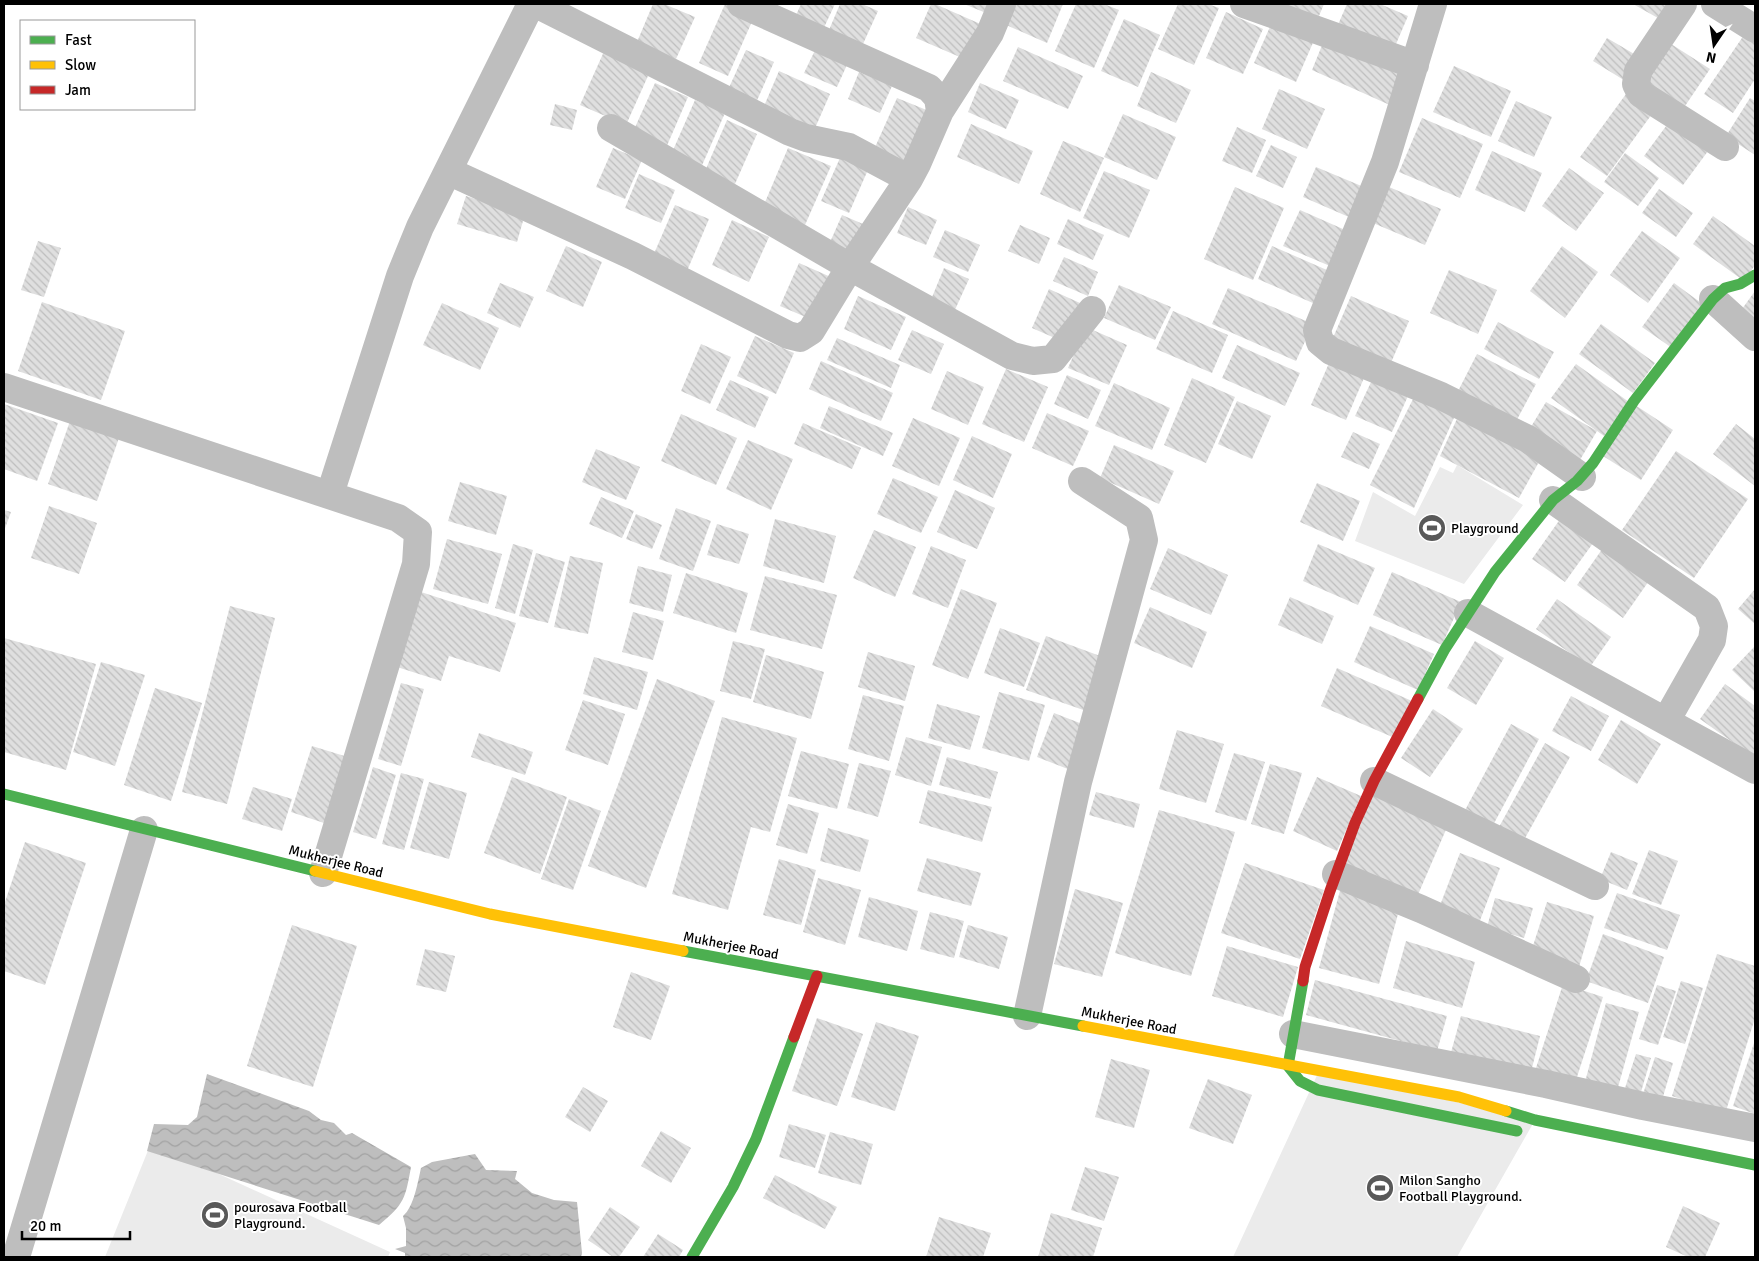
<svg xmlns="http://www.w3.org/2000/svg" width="1759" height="1261" font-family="Signika,sans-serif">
<defs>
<pattern id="water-waves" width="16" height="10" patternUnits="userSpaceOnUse" patternTransform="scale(1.25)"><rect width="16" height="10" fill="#bebebe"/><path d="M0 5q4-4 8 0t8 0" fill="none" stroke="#a2a2a2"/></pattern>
<pattern id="building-back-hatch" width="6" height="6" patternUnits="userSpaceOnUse" patternTransform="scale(1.25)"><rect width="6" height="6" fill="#dfdfdf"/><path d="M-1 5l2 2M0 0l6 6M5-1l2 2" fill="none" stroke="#bebebe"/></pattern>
</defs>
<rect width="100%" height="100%" fill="#fff"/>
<!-- pitch -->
<path fill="#ebebeb" d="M1457,465L1523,505L1464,584L1355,541L1373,492L1415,516L1440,467L1453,473Z
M1319,1071L1535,1120L1457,1257H1233Z
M151,1143L390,1252L388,1257H105Z"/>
<!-- water -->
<path fill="url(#water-waves)" d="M207,1074L309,1111L321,1120L334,1123L346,1135L352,1133L411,1167C405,1199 405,1203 379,1225L147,1151L154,1124L188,1125L197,1117Z
M475,1154L486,1170L517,1171L515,1179L532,1193L554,1200L577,1202L582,1253L581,1257H405V1253L395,1249L406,1246V1228L403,1216C414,1207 418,1181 421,1168L432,1162Z"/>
<!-- building -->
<path fill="url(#building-back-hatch)" d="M653,4H664L695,17L676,59L637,42Z
M725,4L754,17L728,76L699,63Z
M801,4H835L821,34L793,22Z
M840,4H862L878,11L863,44L829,30Z
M931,4H935L985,26L969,61L916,38Z
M964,4H996L991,15Z
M1013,4H1063L1047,43L1004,24Z
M1076,4H1104L1119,10L1094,68L1055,51Z
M1178,4H1208L1219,8L1194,65L1158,49Z
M1275,4H1324L1316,23Z
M1347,4H1380L1408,16L1393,51L1337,27Z
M1633,4H1675L1665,22Z
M1226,12L1263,29L1243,74L1206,58Z
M1124,19L1160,35L1138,87L1101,71Z
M1273,20L1315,38L1296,82L1254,63Z
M1748,29L1755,34V79L1733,113L1704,94Z
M1325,38L1406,73L1392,106L1312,70Z
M1607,38L1641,58L1627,82L1593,61Z
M819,42L851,56L837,87L804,73Z
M1668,42L1710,69L1681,112L1639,85Z
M606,47L652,67L626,125L580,105Z
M1018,47L1083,76L1068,109L1003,81Z
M746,50L774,62L755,105L727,92Z
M1454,66L1511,91L1491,137L1433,112Z
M779,71L830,94L812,135L761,113Z
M859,72L892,86L880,113L848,99Z
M1151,72L1191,90L1176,123L1137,106Z
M655,83L688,97L666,148L632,134Z
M980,83L1019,100L1006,129L968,112Z
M1279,89L1325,109L1307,149L1262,129Z
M1626,94L1652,114L1607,176L1580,157Z
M897,98L934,113L909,170L872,154Z
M1750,98L1755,101V155L1726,136Z
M695,100L725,113L700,170L670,157Z
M1516,101L1552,117L1534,157L1498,141Z
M555,104L577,110L572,130L550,125Z
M1123,114L1176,137L1157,180L1104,157Z
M1422,118L1483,144L1460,198L1399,172Z
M1672,118L1711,147L1683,185L1644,156Z
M727,120L757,134L735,184L705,171Z
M971,124L1033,151L1019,184L957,157Z
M1237,127L1266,140L1252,173L1222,161Z
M1063,141L1104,158L1080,212L1040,194Z
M1271,145L1297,157L1283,188L1256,176Z
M613,148L642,160L625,199L596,187Z
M788,148L831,166L805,225L763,207Z
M843,151L871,163L849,213L821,201Z
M1492,151L1542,173L1525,212L1475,190Z
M1625,153L1659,178L1638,206L1604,182Z
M1316,167L1371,190L1358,221L1303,197Z
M1569,168L1604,193L1576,231L1542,206Z
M1104,171L1150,190L1129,238L1083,218Z
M639,174L675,190L661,223L625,208Z
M1235,187L1284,208L1253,280L1204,259Z
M1389,187L1441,209L1425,245L1373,223Z
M1659,189L1693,213L1676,237L1642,213Z
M466,196L525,214L517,242L457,224Z
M675,205L709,219L687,271L653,256Z
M908,207L937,220L926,245L897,233Z
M1300,210L1352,233L1337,269L1283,246Z
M842,215L863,224L848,259L827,249Z
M1713,216L1755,246V265L1744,281L1693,244Z
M1068,219L1104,235L1093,260L1057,244Z
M732,220L769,237L749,282L712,265Z
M1020,225L1050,238L1039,264L1008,251Z
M945,230L980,245L968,272L933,257Z
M1642,231L1680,258L1648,303L1610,275Z
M38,241L61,248L44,297L21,290Z
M566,246L602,262L583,307L546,291Z
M1272,246L1336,274L1322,307L1258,279Z
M1562,246L1598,272L1565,318L1530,291Z
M1064,257L1098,272L1088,296L1053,281Z
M799,263L833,278L815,321L780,306Z
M944,268L969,279L954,312L930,302Z
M1449,270L1497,290L1478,334L1430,313Z
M500,283L534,297L520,328L487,313Z
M1674,283L1704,305L1672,348L1642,327Z
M1119,285L1171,307L1155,340L1104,318Z
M1228,288L1313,324L1296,361L1212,324Z
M1049,289L1080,303L1064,342L1032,328Z
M1755,291V319L1742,309Z
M858,296L906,317L891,350L844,329Z
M1351,296L1409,321L1390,365L1332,340Z
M42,302L125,331L101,400L18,371Z
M442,303L499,328L480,370L423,345Z
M1173,311L1228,335L1212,373L1156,349Z
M1498,322L1554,352L1539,379L1484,349Z
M1601,324L1655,363L1633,393L1579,354Z
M1086,327L1127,345L1109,385L1068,368Z
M912,330L944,344L931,374L898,360Z
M755,336L794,353L776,394L737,376Z
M837,338L900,365L891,388L827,360Z
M701,344L731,357L710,404L681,391Z
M1237,345L1300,373L1285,406L1222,378Z
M1477,354L1536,384L1513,427L1455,397Z
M821,361L893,393L881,421L809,389Z
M1329,363L1364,378L1346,420L1311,405Z
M1576,364L1629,402L1604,436L1551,398Z
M1006,369L1048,387L1024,442L982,424Z
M947,371L984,387L968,425L931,409Z
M1067,375L1101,390L1088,419L1054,404Z
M1192,378L1235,397L1206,463L1164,445Z
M730,380L769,397L755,428L716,410Z
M1372,380L1408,396L1392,432L1355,416Z
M1114,383L1170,408L1152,450L1095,426Z
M1416,393L1457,411L1414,508L1370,485Z
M1237,401L1271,416L1252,459L1218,444Z
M1546,402L1597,431L1577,465L1526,435Z
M4,404L58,423L37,481L4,469Z
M1635,405L1673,430L1641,480L1603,456Z
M829,406L893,433L883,456L820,428Z
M1461,410L1545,451L1519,498L1440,456Z
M1047,413L1089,431L1073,466L1032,448Z
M681,414L737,438L716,485L661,461Z
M913,418L960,438L939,486L892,466Z
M70,421L119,438L97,501L48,484Z
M803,423L861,448L852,469L794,444Z
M1736,424L1755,439V486L1713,454Z
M1353,432L1380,444L1369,469L1341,457Z
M972,436L1012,454L993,498L953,480Z
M748,440L793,459L771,510L726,489Z
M1114,445L1174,471L1159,504L1100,478Z
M596,449L640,467L626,500L582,482Z
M1676,451L1748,499L1694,578L1622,530Z
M893,478L938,497L921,533L877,514Z
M460,482L507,496L496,535L448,521Z
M1317,483L1360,501L1343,541L1300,522Z
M955,490L995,508L977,549L937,532Z
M601,497L634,511L622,538L589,524Z
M49,506L97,523L79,574L31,558Z
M676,508L711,521L693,571L659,559Z
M4,510L11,512L4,531Z
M636,514L662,525L652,549L626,539Z
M1563,515L1596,539L1565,582L1532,559Z
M775,519L836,536L824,583L763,566Z
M717,524L749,534L739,564L707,555Z
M874,530L916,547L895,597L853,578Z
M447,539L502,554L488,604L433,589Z
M513,544L533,550L515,614L495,608Z
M1318,544L1375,568L1358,605L1303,581Z
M1605,545L1651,578L1623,618L1577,585Z
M931,546L966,560L948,608L912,594Z
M1168,548L1228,575L1211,615L1150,589Z
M536,553L565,562L548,623L519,616Z
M570,556L603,563L588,634L554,627Z
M638,566L672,575L663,612L629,603Z
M1392,572L1461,602L1442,645L1373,615Z
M686,573L748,593L736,633L673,613Z
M765,576L837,595L822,649L750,630Z
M961,589L997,603L968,679L932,665Z
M1755,589V624L1738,609Z
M421,592L516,623L500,672L449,656L441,681L397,667Z
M1290,597L1334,616L1322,644L1278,625Z
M1557,599L1611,637L1590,667L1536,629Z
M230,606L275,618L227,804L182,792Z
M1150,607L1207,632L1192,668L1134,643Z
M633,612L664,621L653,660L622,652Z
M1370,626L1434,654L1418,690L1354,662Z
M1000,628L1040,643L1024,687L984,673Z
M1046,636L1111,660L1092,713L1026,690Z
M4,638L96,664L66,770L4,752Z
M733,641L765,649L751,699L720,691Z
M1475,641L1504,658L1476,705L1447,688Z
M1755,646V692L1732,670Z
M868,652L915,666L905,701L858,687Z
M766,655L824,672L811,719L753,702Z
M594,657L648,672L637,710L583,694Z
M101,662L145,675L115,766L73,752Z
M1337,668L1412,701L1397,739L1321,706Z
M657,679L715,701L646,888L588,866Z
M401,683L424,689L401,766L378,759Z
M1725,684L1755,706V758L1700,719Z
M155,688L202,703L171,801L124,785Z
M999,692L1045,705L1029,761L982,748Z
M863,695L904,706L889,761L848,749Z
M1571,696L1609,716L1591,751L1552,731Z
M583,700L625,714L608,765L565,750Z
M937,704L980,716L970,750L928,738Z
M1433,709L1463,729L1430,777L1401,758Z
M1054,713L1090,727L1073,771L1037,757Z
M722,717L797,738L770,832L751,827L728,910L672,894Z
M1621,720L1661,744L1637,784L1598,760Z
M1511,724L1539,739L1491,829L1463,814Z
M1177,730L1224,744L1206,803L1159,789Z
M479,733L533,752L525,775L471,757Z
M906,737L942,747L931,786L895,775Z
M1545,743L1570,757L1524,840L1499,827Z
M312,746L351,758L330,825L291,812Z
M801,751L849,764L837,809L788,796Z
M1234,753L1265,762L1246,821L1215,812Z
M947,757L998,772L990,799L939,785Z
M859,763L891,771L878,817L847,808Z
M1270,764L1302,773L1284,834L1251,824Z
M373,767L396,775L376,839L353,832Z
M401,773L424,779L404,850L382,844Z
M512,777L567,797L540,874L484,853Z
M1317,777L1361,796L1337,851L1293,831Z
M429,782L467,793L449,859L410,848Z
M253,787L292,799L282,831L242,819Z
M928,790L992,807L982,842L919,823Z
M1096,792L1140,804L1134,828L1089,815Z
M1373,793L1448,825L1417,897L1343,867Z
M569,799L601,811L573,890L541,879Z
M788,804L819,813L807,854L776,845Z
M1159,810L1235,832L1191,976L1115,953Z
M828,828L869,840L860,872L820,861Z
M25,842L86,863L45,985L4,971V905Z
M1649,850L1678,861L1661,905L1632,894Z
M1611,852L1638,863L1627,890L1600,879Z
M1460,853L1500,868L1479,923L1439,908Z
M927,858L981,873L971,906L917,891Z
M779,859L816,870L801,925L763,915Z
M1245,863L1324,890L1300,959L1221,933Z
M818,878L861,890L845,945L803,932Z
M1341,887L1401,903L1379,984L1319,968Z
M1075,889L1123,903L1102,977L1054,964Z
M1617,893L1680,915L1667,950L1604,928Z
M869,897L918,911L907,951L858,937Z
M1495,898L1533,908L1524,938L1487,927Z
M1547,902L1594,916L1579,967L1531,952Z
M930,912L964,921L954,958L920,949Z
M292,925L357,946L313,1087L247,1066Z
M968,925L1008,937L999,969L959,957Z
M1603,934L1664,957L1648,1003L1586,981Z
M1406,941L1475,962L1462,1008L1393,988Z
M1227,946L1298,967L1283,1017L1212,996Z
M425,949L455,956L446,992L416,985Z
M1717,954L1755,966V1018L1725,1114L1672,1096Z
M631,972L670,986L651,1040L613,1027Z
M1315,980L1447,1016L1437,1051L1306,1015Z
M1681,981L1703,988L1685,1044L1663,1037Z
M1563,984L1603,997L1576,1080L1536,1068Z
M1657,985L1676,991L1658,1045L1639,1039Z
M1606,1003L1639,1012L1617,1091L1585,1082Z
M1461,1016L1540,1036L1530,1076L1450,1056Z
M817,1018L863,1034L837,1106L792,1091Z
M876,1022L919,1036L895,1111L851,1097Z
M1755,1040V1114L1733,1106Z
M1636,1054L1651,1058L1641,1092L1625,1088Z
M1655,1057L1673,1063L1662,1100L1643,1094Z
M1111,1059L1150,1070L1134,1128L1095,1117Z
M1208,1079L1252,1095L1233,1144L1189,1128Z
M583,1087L608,1101L590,1132L565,1117Z
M789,1124L826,1135L815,1168L779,1157Z
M661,1131L691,1148L671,1183L641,1166Z
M830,1132L873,1144L861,1185L818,1173Z
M1085,1167L1119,1177L1104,1221L1071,1210Z
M775,1175L837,1207L825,1229L763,1198Z
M1683,1206L1720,1223L1705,1257H1688L1666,1247Z
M610,1207L640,1227L619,1257H613L588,1240Z
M1051,1213L1102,1228L1093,1257H1038Z
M939,1217L991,1233L983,1257H926Z
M658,1234L683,1250L679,1257H643Z"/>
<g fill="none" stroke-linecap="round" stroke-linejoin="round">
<!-- street -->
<path stroke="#bebebe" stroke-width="28" d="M536,4L790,132L806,138L849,147L909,179
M1244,4L1415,65
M1433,4L1385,162L1317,330L1320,342L1331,351L1441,396L1528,439L1582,477
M1683,4L1638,71L1636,84L1641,94L1725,147
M1715,4L1755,29
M940,111L990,33L1002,4
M611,128L850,267L1012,356L1033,361L1053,359L1092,310
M448,171L633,256L788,335L800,338L811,331L850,267L909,179L917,164L940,111L938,98L929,88L741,4
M1713,299L1755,337
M4,387L398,518L418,532L416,564L323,873
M330,494L400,276L420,227L531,4
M1553,500L1707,608L1714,626L1712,640L1666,721
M1468,613L1755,770
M1374,781L1595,886
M1336,874L1421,909L1576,979
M1027,1016L1078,782L1144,540L1139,518L1082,481
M1293,1034L1546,1084L1643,1106L1755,1128
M16,1257L144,830"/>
<!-- fast -->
<path stroke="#4caf50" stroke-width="11" d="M1418,699L1445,649L1495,572L1553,500L1577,481L1593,463L1634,401L1713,299L1725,288L1740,284L1755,275
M4,794L315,871
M683,951L1083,1026
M1303,981L1288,1066L1300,1081L1318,1090L1517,1131
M1506,1111L1535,1120L1755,1165
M692,1257L733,1187L756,1139L794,1037"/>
<!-- slow -->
<path stroke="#ffc107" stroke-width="11" d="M315,871L490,914L683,951
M1083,1026L1459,1097L1506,1111"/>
<!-- jam -->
<path stroke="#c62828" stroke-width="11" d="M1303,981L1305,967L1330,891L1355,823L1374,781L1418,699
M794,1037L817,976"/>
</g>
<!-- icons -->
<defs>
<symbol id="stadium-disc" viewBox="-11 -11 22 22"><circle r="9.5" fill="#595959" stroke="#fff"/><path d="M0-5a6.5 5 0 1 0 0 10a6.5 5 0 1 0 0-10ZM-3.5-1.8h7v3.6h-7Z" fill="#fff"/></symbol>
</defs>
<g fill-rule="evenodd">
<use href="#stadium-disc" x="1416" y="512" width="32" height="32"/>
<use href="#stadium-disc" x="1364" y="1172" width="32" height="32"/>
<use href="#stadium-disc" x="199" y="1199" width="32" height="32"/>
</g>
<g text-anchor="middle" stroke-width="4" stroke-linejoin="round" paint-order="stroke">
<!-- poi labels -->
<g font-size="14" fill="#000" stroke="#fff" text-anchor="start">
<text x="1451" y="533">Playground</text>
<text x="1399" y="1185">Milon Sangho<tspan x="1399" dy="16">Football Playground.</tspan></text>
<text x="234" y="1212">pourosava Football<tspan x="234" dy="16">Playground.</tspan></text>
</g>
<!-- street labels -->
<g font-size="14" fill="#000" stroke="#fff">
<text transform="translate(336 861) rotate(14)" y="5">Mukherjee Road</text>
<text transform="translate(731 945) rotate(11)" y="5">Mukherjee Road</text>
<text transform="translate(1129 1020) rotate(11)" y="5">Mukherjee Road</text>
</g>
</g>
<!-- border -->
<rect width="1759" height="1261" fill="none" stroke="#000000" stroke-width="10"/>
<!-- legend -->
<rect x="20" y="20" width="175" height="90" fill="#ffffff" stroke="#999999"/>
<rect x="30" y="36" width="25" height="8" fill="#4caf50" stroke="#999999"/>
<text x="65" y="45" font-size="15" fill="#000000">Fast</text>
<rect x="30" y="61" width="25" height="8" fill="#ffc107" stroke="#999999"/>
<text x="65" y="70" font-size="15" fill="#000000">Slow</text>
<rect x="30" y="86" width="25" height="8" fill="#c62828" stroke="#999999"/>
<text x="65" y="95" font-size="15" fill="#000000">Jam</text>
<!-- north arrow -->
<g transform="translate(1714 45) rotate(193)" stroke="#ffffff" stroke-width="4" paint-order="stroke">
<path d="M0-4L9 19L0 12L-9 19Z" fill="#000000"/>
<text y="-8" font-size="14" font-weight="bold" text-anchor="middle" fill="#000000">N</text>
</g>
<!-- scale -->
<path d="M22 1231v8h108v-8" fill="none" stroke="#000000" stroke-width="2.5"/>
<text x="30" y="1231" font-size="15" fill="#000000" stroke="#ffffff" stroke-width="4" paint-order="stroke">20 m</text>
</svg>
